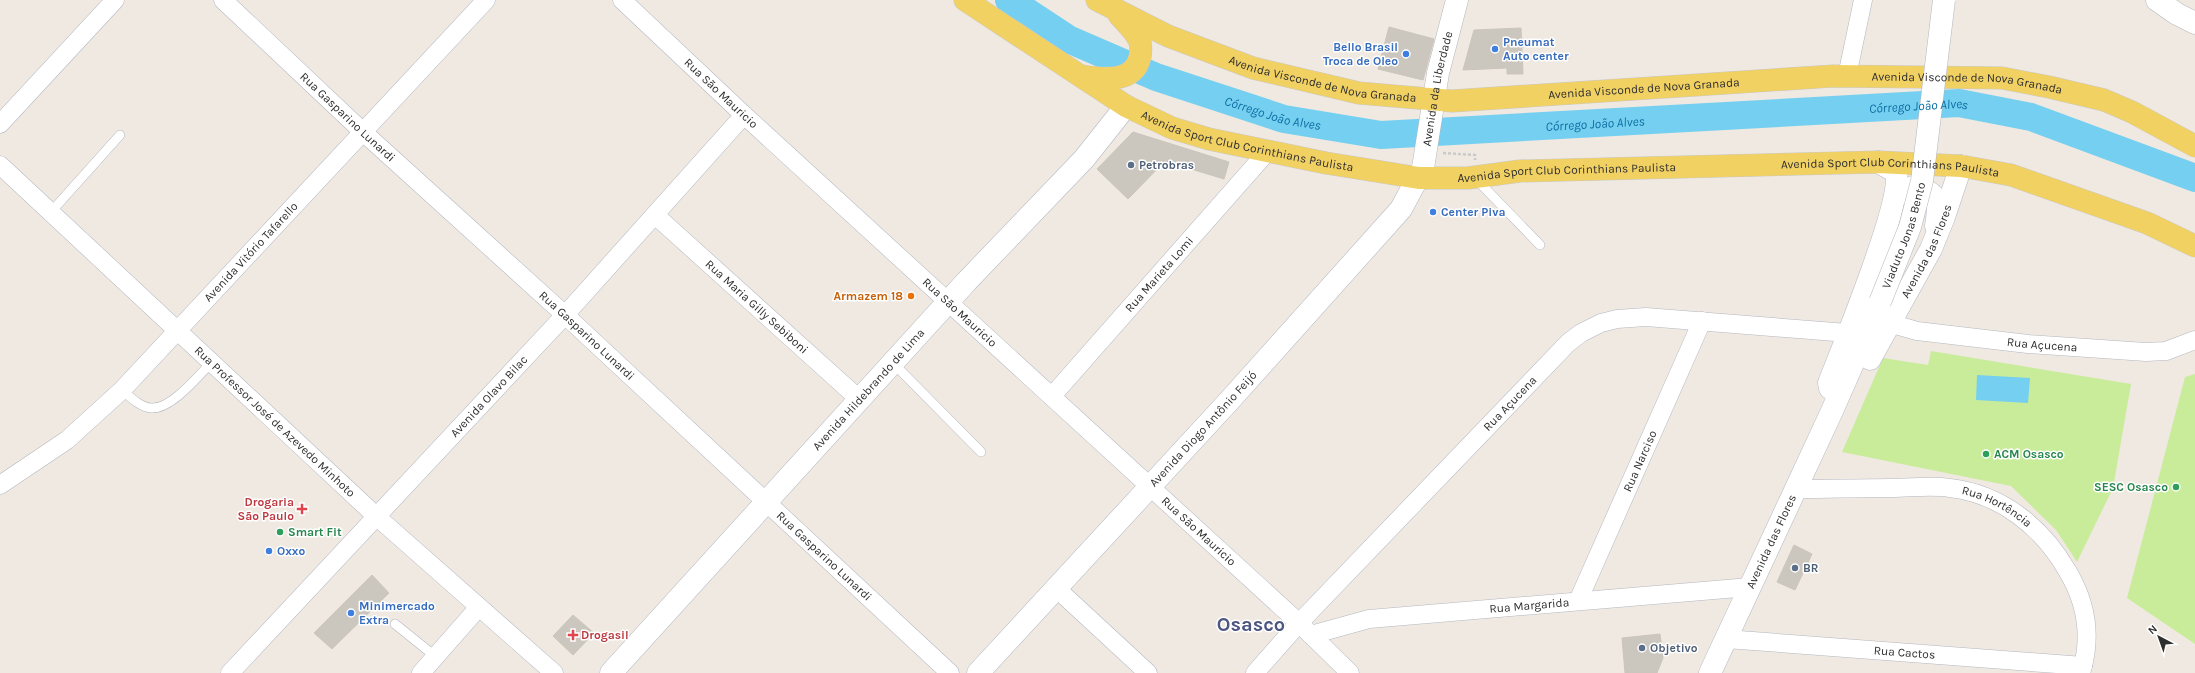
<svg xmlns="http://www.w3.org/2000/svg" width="2195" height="673" font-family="Karla,sans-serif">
<rect width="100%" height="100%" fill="#efe9e1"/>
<!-- pitch -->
<path fill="#c9ec9a" d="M1931,351L2131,384L2113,488L2077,562L2056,530L2011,486L1842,452L1883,358L1928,365Z
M2195,374V644L2127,598L2185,377Z"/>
<!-- water -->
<path fill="#75cff0" d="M1977,375L2030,378L2028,403L1976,400Z"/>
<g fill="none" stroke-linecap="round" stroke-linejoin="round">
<!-- river -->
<path stroke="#75cff0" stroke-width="28" id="s1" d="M1009,0L1068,39L1156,77L1284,119L1381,135L1959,103L2031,117L2195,178"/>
</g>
<!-- building -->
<path fill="#cbc7bf" stroke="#cbc5ba" d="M1389,27L1434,39L1423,80L1378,69Z
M1521,28L1523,74H1507V68L1463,70L1474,30Z
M1133,132L1229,162L1224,179L1165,161L1128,199L1097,169Z
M1794,545L1812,554L1795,590L1777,582Z
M372,575L389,593L332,649L314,633Z
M573,615L594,633L573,655L553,636Z
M1660,634L1663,658L1657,673H1625L1622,638Z"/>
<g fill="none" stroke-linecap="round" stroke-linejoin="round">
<defs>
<path id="lane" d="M1476,179L1540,245
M51,212L120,135
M893,363L981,452
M122,390C130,397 140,407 151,408C171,410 199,375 212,362
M395,624L436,657"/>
<g id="street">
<path id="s2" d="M223,0L363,132L565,315L950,673"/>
<path id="s3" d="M622,0L744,115L1299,623L1350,673"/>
<path d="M1847,76L1863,0"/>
<path d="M0,124L115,0"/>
<path id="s4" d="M0,165L376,516L554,673"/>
<path id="s5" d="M655,215L859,399"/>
<path id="s6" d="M1889,323L1917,331L2028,344L2146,352L2166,351L2195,340"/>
<path id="s7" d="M1052,396L1267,152"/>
<path id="s8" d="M0,485L67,440L122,390L486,0"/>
<path id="s9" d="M1796,489C1828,489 1860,488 1892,488C1911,488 1931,485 1950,488C2002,494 2043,528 2068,572C2087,604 2092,637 2081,673"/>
<path d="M1056,588L1148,673"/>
<path id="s10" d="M1578,601L1702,321"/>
<path id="s11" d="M1311,635L1369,619L1750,587"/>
<path id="s12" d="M1726,639L2083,666"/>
<path id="s13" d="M230,673L565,315L744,115"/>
<path d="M421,673L479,607"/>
<path id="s14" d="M1255,673L1299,623L1568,343L1581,333L1601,323L1617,319L1646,317L1848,333"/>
</g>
<g id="secondary">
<path d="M2157,0L2177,14L2195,23"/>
<path d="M1905,193L1913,187C1939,191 1940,203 1936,226"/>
<path id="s15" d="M1870,359L1931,249L1944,217L1961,166"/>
<path d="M1830,388L1829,383C1843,347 1904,200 1896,172L1878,162"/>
<path id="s16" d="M611,673L967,281L1084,159L1126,106"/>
<path id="s17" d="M978,673L1229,401L1401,209L1423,168L1438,73L1457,0"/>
<path id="s18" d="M1710,673L1832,411L1880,302"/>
</g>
<g id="primary">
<path id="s19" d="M965,0L1126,106L1172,128L1209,139L1326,163L1419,178H1468L1520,171L1878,162L1961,166L2011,175L2147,223L2195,246"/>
<path id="s20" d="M1097,0L1168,36L1253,68L1359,93L1452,101L1833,76L2002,78L2049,87L2104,100L2132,112L2195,146"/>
<path d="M1082,76C1102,79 1134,84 1140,57C1141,52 1141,47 1140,42C1136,32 1126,23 1119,15"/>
</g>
</defs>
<!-- lane casing -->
<use href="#lane" stroke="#b4b7c1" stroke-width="10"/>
<!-- street casing -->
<use href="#street" stroke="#b4b7c1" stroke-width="19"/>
<!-- secondary casing -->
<use href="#secondary" stroke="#b4b7c1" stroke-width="23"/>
<!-- primary casing -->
<use href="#primary" stroke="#c9c9c9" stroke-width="23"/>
<!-- path -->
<path stroke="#c9c9c9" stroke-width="2.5" stroke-dasharray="3 2" stroke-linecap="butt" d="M1443,153L1475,155V160"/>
<!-- lane -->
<use href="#lane" stroke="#fff" stroke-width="9"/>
<!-- street -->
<use href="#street" stroke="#fff" stroke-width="18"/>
<!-- secondary -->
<use href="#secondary" stroke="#fff" stroke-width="22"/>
<!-- primary -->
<use href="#primary" stroke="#f2d163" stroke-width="22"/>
<defs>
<g id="secondary-bridge">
<path id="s21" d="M1880,302L1910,227L1922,181L1944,0"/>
</g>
</defs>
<!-- secondary-bridge casing -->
<use href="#secondary-bridge" stroke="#b4b7c1" stroke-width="23" stroke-linecap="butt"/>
<!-- secondary-bridge -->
<use href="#secondary-bridge" stroke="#fff" stroke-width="22"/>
</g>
<!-- markers -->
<g fill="#3f7fe0" stroke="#fff" stroke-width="1.5">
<circle cx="1495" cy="49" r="4"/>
<circle cx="1406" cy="54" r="4"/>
<circle cx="1433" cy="212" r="4"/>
<circle cx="269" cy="551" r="4"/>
<circle cx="351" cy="613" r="4"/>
</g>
<g fill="#5c6f8a" stroke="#fff" stroke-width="1.5">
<circle cx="1131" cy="165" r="4"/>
<circle cx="1795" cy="568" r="4"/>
<circle cx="1642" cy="648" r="4"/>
</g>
<circle fill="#e8710a" stroke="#fff" stroke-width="1.5" cx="911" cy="296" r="4"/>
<g fill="#2e9e5b" stroke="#fff" stroke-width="1.5">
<circle cx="1986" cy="454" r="4"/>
<circle cx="2176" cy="487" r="4"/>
<circle cx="280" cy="532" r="4"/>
</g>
<g fill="#e0444e" stroke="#fff" stroke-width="1.5">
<path d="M300 503h4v4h4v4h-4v4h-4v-4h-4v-4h4z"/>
<path d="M571 629h4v4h4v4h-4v4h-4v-4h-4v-4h4z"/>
</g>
<g text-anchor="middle" stroke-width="3" stroke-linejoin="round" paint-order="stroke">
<!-- shop labels -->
<g font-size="12" font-weight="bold" fill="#366cbe" stroke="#fff" text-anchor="start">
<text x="1503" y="46">Pneumat<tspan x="1503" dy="14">Auto center</tspan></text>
<text x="1398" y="51" text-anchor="end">Bello Brasil<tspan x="1398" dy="14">Troca de Oleo</tspan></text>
<text x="1441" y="216">Center Piva</text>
<text x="277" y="555">Oxxo</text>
<text x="359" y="610">Minimercado<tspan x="359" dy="14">Extra</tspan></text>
</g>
<!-- street labels -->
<g font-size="12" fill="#2e2e2e" stroke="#fff">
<text dy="4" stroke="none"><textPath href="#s20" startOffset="241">Avenida Visconde de Nova Granada</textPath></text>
<text dy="4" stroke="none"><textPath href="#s20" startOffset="889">Avenida Visconde de Nova Granada</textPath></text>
<text dy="4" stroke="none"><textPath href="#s20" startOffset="565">Avenida Visconde de Nova Granada</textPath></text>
<text dy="4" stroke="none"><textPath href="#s17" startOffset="755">Avenida da Liberdade</textPath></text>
<text dy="4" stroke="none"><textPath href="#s3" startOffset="136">Rua São Mauricio</textPath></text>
<text dy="4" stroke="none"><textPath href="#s2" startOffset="171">Rua Gasparino Lunardi</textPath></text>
<text dy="4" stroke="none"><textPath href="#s19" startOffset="320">Avenida Sport Club Corinthians Paulista</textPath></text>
<text dy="4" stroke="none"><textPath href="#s19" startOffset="968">Avenida Sport Club Corinthians Paulista</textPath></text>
<text dy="4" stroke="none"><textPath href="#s19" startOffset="644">Avenida Sport Club Corinthians Paulista</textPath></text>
<text dy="4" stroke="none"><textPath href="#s21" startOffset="71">Viaduto Jonas Bento</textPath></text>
<text dy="4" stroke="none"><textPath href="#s15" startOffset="122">Avenida das Flores</textPath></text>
<text dy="4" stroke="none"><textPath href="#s8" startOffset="344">Avenida Vitório Tafarello</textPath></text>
<text dy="4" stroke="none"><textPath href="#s7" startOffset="162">Rua Marieta Lomi</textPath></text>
<text dy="4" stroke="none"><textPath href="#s5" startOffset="137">Rua Maria Gilly Sebiboni</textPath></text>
<text dy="4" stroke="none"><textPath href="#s3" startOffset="460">Rua São Mauricio</textPath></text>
<text dy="4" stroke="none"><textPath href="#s2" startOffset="495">Rua Gasparino Lunardi</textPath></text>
<text dy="4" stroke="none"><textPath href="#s6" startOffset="155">Rua Açucena</textPath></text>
<text dy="4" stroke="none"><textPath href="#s16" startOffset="383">Avenida Hildebrando de Lima</textPath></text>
<text dy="4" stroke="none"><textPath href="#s13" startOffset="379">Avenida Olavo Bilac</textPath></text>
<text dy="4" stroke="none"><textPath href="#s14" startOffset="371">Rua Açucena</textPath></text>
<text dy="4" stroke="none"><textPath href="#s4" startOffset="376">Rua Professor José de Azevedo Minhoto</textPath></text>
<text dy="4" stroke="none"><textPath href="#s17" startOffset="332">Avenida Diogo Antônio Feijó</textPath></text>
<text dy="4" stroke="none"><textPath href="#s10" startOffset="153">Rua Narciso</textPath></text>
<text dy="4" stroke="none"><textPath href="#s9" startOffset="205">Rua Hortência</textPath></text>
<text dy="4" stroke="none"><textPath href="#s3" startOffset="784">Rua São Mauricio</textPath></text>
<text dy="4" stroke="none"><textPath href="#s18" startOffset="145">Avenida das Flores</textPath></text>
<text dy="4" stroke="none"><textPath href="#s2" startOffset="819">Rua Gasparino Lunardi</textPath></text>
<text dy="4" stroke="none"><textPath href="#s11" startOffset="221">Rua Margarida</textPath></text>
<text dy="4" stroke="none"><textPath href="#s12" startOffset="179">Rua Cactos</textPath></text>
</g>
<!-- service labels -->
<g font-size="12" font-weight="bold" fill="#4e5e75" stroke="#fff" text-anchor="start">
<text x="1139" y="169">Petrobras</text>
<text x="1803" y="572">BR</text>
<text x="1650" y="652">Objetivo</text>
</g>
<!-- food labels -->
<g font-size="12" font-weight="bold" fill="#c56008" stroke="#fff" text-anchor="end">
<text x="903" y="300">Armazem 18</text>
</g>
<!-- leisure labels -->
<g font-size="12" font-weight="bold" fill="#27864d" stroke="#fff" text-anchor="start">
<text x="1994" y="458">ACM Osasco</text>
<text x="2168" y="491" text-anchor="end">SESC Osasco</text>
<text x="288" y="536">Smart Fit</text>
</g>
<!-- health labels -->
<g font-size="12" font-weight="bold" fill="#be3a42" stroke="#fff" text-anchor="end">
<text x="294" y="506">Drogaria<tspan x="294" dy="14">São Paulo</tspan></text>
<text x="581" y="639" text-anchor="start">Drogasil</text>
</g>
<!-- water labels -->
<g font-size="13" font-style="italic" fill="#0d6fa3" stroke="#fff">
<text dy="5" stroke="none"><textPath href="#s1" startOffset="938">Córrego João Alves</textPath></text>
<text dy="5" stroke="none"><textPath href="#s1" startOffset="289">Córrego João Alves</textPath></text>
<text dy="5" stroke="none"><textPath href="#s1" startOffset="614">Córrego João Alves</textPath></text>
</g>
<!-- town labels -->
<g font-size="20" font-weight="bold" fill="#4d5680" stroke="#fff">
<text x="1251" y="631">Osasco</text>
</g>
</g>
<!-- north arrow -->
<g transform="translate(2159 637) rotate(319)" stroke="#ffffff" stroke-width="3" paint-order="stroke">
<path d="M0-3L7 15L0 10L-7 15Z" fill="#2e2e2e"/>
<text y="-6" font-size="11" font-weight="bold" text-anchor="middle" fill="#2e2e2e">N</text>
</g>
</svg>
